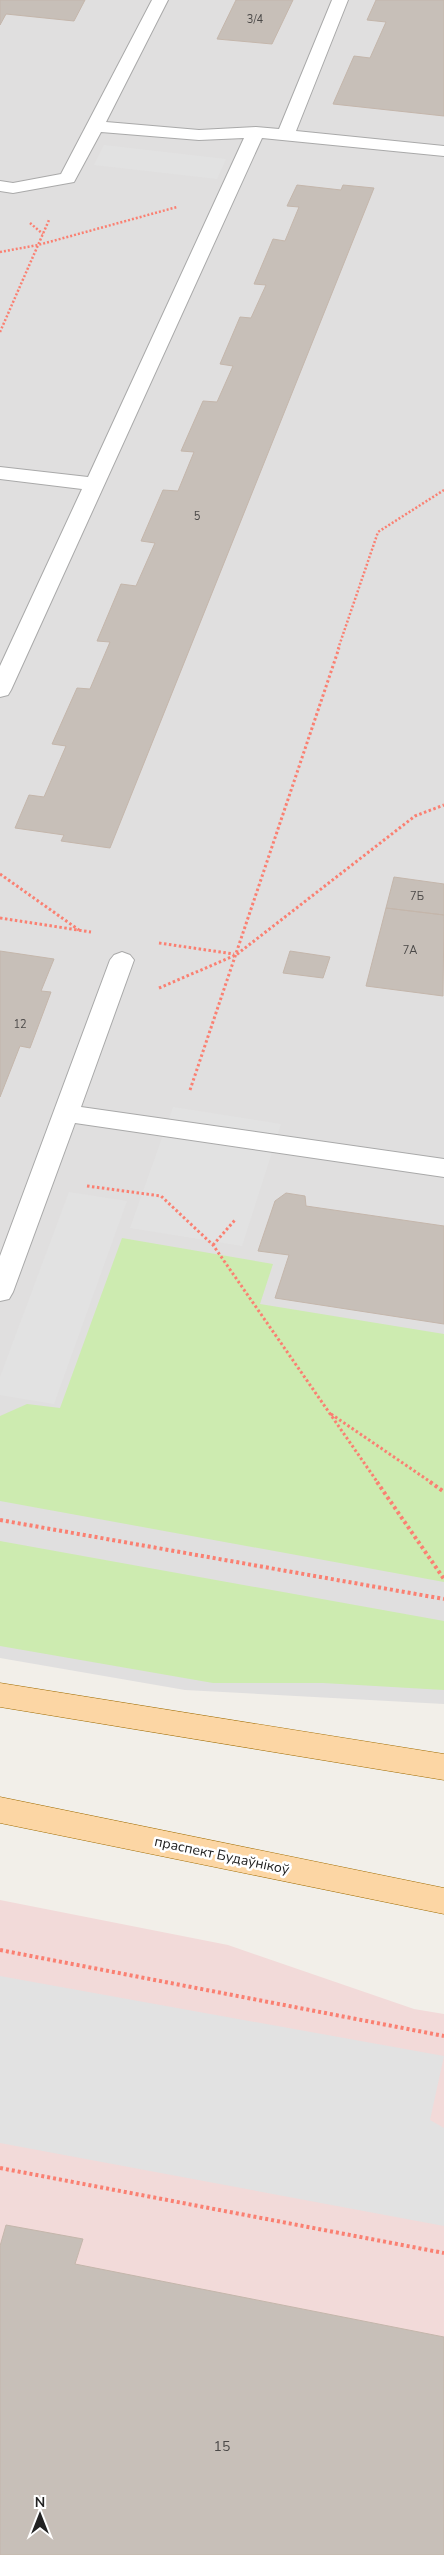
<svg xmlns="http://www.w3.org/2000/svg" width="444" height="2555" font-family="'Nunito Sans',sans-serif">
<rect width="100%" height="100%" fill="#f2efe9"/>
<!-- residential -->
<path fill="#e0dfdf" d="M0,0H444V1704L185,1690L0,1658Z"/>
<!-- commercial -->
<path fill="#f2dad9" d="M0,1900L228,1945L414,2009L444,2014V2555H0Z"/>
<!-- grass -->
<path fill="#cdebb0" d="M122,1238L273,1264L260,1304L444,1334V1582L0,1501V1416L27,1404L60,1408Z
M0,1541L444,1621V1690L323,1683H213L0,1646Z"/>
<!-- parking -->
<path fill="#e2e2e2" d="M104,145L226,159L217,179L94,165Z
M173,1107L281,1124L242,1246L130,1228Z
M69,1192L127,1201L54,1404L0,1395V1377Z
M0,1976L444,2056L430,2120L444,2128V2226L0,2143Z"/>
<!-- building -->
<path fill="#c7bfb8" stroke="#c4b6ab" d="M0,0H85L74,21L6,14L0,25Z
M236,0H293L272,44L217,39Z
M376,0H444V116L333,104L354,56L370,58L386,22L367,20Z
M297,185L341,190L343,185L374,188L110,848L61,841L64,835L15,828L29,795L44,797L66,746L52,744L77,688L90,689L110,642L97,641L121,584L136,586L155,543L141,541L163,490L178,491L194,452L181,451L203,401L217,402L233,366L220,364L240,317L251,318L266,285L254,284L273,239L285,241L299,207L287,206Z
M394,877L444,884V915L386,908Z
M386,908L444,915L443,996L366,986Z
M0,951L54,959L41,991L51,992L30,1048L20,1046L0,1097Z
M290,951L330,957L323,978L283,973Z
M286,1193L305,1196L306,1206L444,1226V1324L275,1298L289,1255L258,1251L275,1201Z
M6,2225L83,2239L75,2264L444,2337V2555H0V2246Z"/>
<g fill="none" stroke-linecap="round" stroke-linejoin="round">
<defs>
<path id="lane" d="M152,0H168L106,122L199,130L256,127L279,129L332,0H348L296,131L444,146V156L262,138L11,690L8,695L0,697V666L82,489L0,479V467L88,477L244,138L199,140L101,132L74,182L13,193L0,191V181L13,183L61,174Z
M122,952L130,955L134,960L81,1107L444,1159V1177L75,1123L13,1292L9,1299L0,1301V1256L110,960L114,955Z"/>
<path id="primary" d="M0,1683L444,1754V1780L0,1707Z
M0,1797L444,1888V1914L0,1823Z"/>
</defs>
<!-- lane casing -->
<use href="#lane" stroke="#a9a9a9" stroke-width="2"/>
<!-- primary casing -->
<use href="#primary" stroke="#a06b00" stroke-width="1"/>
<!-- path-far2 -->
<path stroke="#fa8072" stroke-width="2.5" stroke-dasharray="2 2" stroke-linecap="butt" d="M30,223L43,234
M0,252L38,245L177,207
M0,332L49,220
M338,649L378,532L444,490"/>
<!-- path-far1 -->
<path stroke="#fa8072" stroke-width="3" stroke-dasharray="2.5 2.5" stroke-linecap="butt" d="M0,874L79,930
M0,918L91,932
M159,943L234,954
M159,988L236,955L415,816L444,805
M190,1090L339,648
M87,1186L161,1196L213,1245L378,1483
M213,1245L235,1220
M331,1414L432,1483"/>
<!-- path -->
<path stroke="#fa8072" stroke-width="4" stroke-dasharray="3 3" stroke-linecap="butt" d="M377,1482L444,1579
M430,1482L444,1492
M0,1520L444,1599
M0,1950L444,2036
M0,2168L444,2253"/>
<!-- lane -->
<use href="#lane" fill="#fff" fill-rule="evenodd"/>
<!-- primary -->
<use href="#primary" fill="#fcd6a4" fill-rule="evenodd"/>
</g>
<g text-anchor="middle" stroke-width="5" stroke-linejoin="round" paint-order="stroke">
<!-- number labels -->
<g font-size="11" fill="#4b4948">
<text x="255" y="23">3/4</text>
<text x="197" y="520">5</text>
<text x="417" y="900">7Б</text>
<text x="410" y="954">7А</text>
<text x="20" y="1028">12</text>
</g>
<!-- street labels -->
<g font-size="14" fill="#222" stroke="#fff">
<text transform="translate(222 1855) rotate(12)" y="5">праспект Будаўнікоў</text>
</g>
<!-- near-number labels -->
<g font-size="14" fill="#4b4948">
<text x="222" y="2451">15</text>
</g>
</g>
<!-- north arrow -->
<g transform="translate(40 2515)" stroke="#ffffff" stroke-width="4" paint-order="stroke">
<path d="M0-4L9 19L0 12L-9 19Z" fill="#222222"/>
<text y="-8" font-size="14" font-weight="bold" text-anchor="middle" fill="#222222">N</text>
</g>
</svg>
